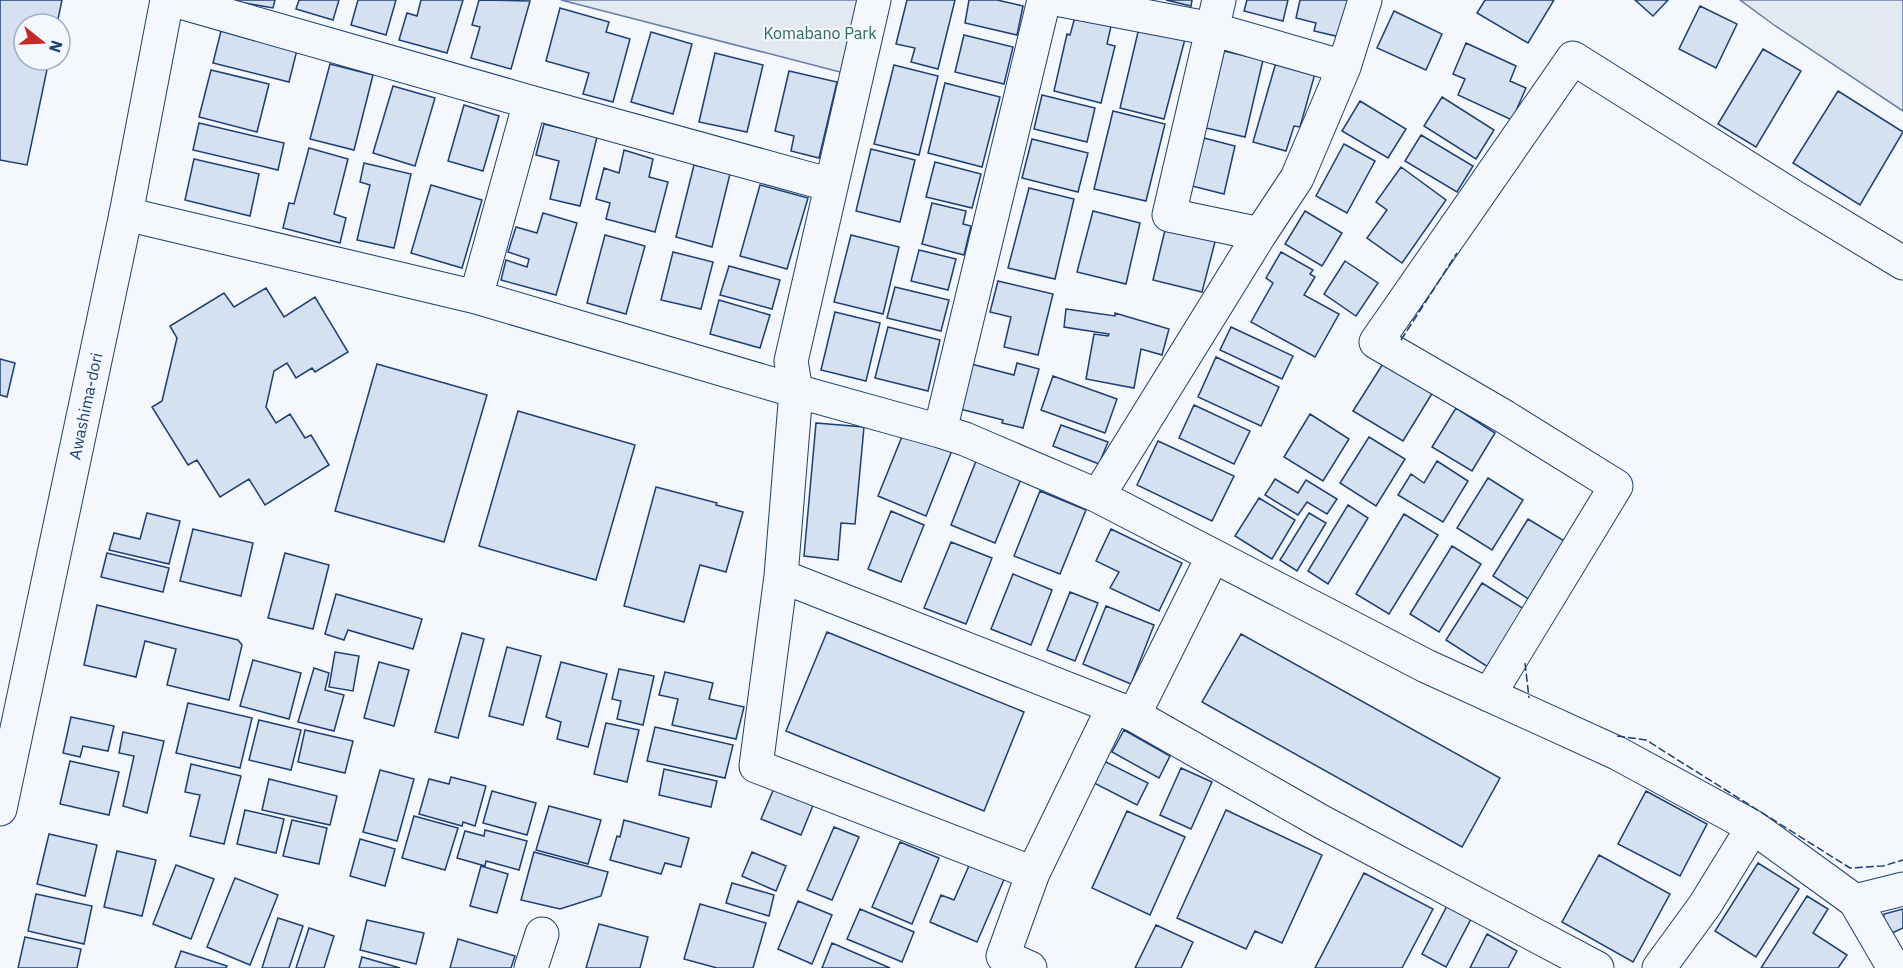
<svg xmlns="http://www.w3.org/2000/svg" width="1903" height="968" font-family="'IBM Plex Sans',sans-serif">
<rect width="100%" height="100%" fill="#f4f7fb"/>
<!-- green -->
<path fill="#e3e9f0" stroke="#687fa3" stroke-width="1.5" d="M561,0H861L844,73Z
M1740,0H1903V111L1774,25Z"/>
<!-- building -->
<path fill="#d5e0f0" stroke="#1d3f73" stroke-width="1.5" d="M0,0H62L57,24H24V60H49L27,165L0,160Z
M228,0H275L273,8Z
M299,0H339L333,20L296,9Z
M358,0H396L386,35L351,25Z
M421,0H463L447,53L399,40L407,13L417,16Z
M479,0L530,1L511,69L471,58L480,27L472,25Z
M907,0H955L938,69L911,62L915,48L896,44Z
M969,0H997L1023,6L1017,35L965,23Z
M1166,0H1192L1191,6Z
M1247,0H1288L1283,21L1244,11Z
M1300,0H1349L1340,37L1314,31L1316,23L1296,18Z
M1485,0H1554L1528,43L1477,13Z
M1635,0H1668L1653,16Z
M1700,6L1737,24L1716,68L1679,49Z
M560,8L609,22L606,32L630,39L613,102L583,94L589,73L546,61Z
M1394,11L1442,34L1426,70L1377,48Z
M1075,17L1111,26L1107,44L1115,46L1101,103L1054,91L1067,34L1070,35Z
M1139,28L1185,39L1164,119L1120,108Z
M221,31L297,50L289,82L213,63Z
M651,32L692,44L673,114L631,102Z
M964,35L1013,47L1004,84L955,72Z
M1466,43L1516,66L1510,81L1526,88L1512,120L1458,95L1465,79L1453,74Z
M1763,49L1801,71L1756,147L1718,124Z
M1224,51L1263,60L1245,137L1206,128Z
M715,53L763,65L747,132L699,122Z
M1277,59L1316,70L1300,127L1294,126L1286,151L1253,142Z
M330,64L373,75L354,150L310,139Z
M894,65L938,76L919,155L874,144Z
M211,70L269,84L257,132L199,117Z
M789,71L837,82L819,158L791,151L794,136L775,131Z
M945,83L1000,97L982,167L928,153Z
M393,86L435,98L415,166L373,153Z
M1838,91L1903,132L1860,205L1793,163Z
M1042,95L1095,108L1087,142L1034,129Z
M1442,97L1494,130L1476,159L1424,126Z
M1360,101L1406,129L1388,158L1342,131Z
M464,105L499,116L483,171L448,161Z
M1113,111L1165,124L1146,201L1094,189Z
M199,123L284,143L278,170L193,150Z
M544,124L597,137L580,206L550,199L559,161L536,155Z
M1421,135L1473,166L1457,192L1405,161Z
M1204,138L1235,146L1224,194L1192,186Z
M1032,139L1088,153L1078,192L1022,178Z
M1344,144L1375,161L1347,213L1316,196Z
M309,148L348,159L334,214L346,218L340,243L283,228L289,203L294,204Z
M871,149L915,160L900,222L856,211Z
M624,150L653,159L649,177L668,182L655,232L606,219L610,203L596,199L604,168L619,173Z
M194,159L259,174L250,216L185,200Z
M935,162L981,174L972,208L926,197Z
M364,163L411,174L394,248L357,240L370,185L360,182Z
M694,165L730,174L712,247L676,237Z
M1401,167L1446,200L1402,263L1367,238L1387,210L1376,202Z
M431,185L482,200L462,268L411,253Z
M760,185L808,198L787,269L740,256Z
M1029,188L1074,199L1055,279L1008,268Z
M932,203L966,211L963,224L971,226L964,255L922,244Z
M1093,211L1140,223L1126,284L1077,272Z
M1305,211L1342,233L1322,266L1285,244Z
M543,213L577,223L556,295L501,280L506,260L527,267L529,259L508,252L516,227L537,233Z
M1166,226L1216,238L1202,292L1153,280Z
M605,235L645,246L626,314L587,303Z
M851,235L899,247L883,314L834,302Z
M919,250L956,259L948,290L911,281Z
M673,252L713,262L701,309L661,300Z
M1281,252L1313,270L1310,274L1315,277L1304,295L1339,314L1315,357L1251,322L1273,283L1266,278Z
M1345,261L1378,283L1356,316L1324,294Z
M729,266L780,280L772,309L720,295Z
M998,281L1053,294L1038,355L1004,347L1011,317L990,312Z
M895,287L949,300L941,331L887,318Z
M266,288L284,317L315,297L348,352L315,372L312,368L296,378L287,363L274,371L266,407L276,423L290,414L305,438L311,435L329,465L265,505L249,479L220,497L197,460L188,465L152,407L162,401L177,338L170,326L224,293L234,307Z
M719,300L770,315L760,348L710,334Z
M1066,309L1115,316V313L1169,329L1162,355L1141,349L1134,388L1086,379L1094,334L1108,336L1109,334L1064,327Z
M835,312L880,323L866,381L821,370Z
M888,327L940,340L928,391L875,378Z
M1231,327L1293,356L1282,379L1220,350Z
M1216,357L1279,387L1261,426L1198,397Z
M0,359L15,363L7,397L0,395Z
M1384,362L1433,392L1403,441L1353,411Z
M1017,363L1039,369L1023,428L1002,423L1003,420L960,409L971,364L1014,375Z
M377,364L487,395L444,542L335,511Z
M1053,376L1117,399L1105,433L1041,410Z
M1194,405L1250,431L1234,464L1179,438Z
M1456,408L1495,433L1472,471L1432,447Z
M518,411L635,445L596,580L479,546Z
M1310,414L1349,439L1323,481L1284,457Z
M816,423L864,427L855,524L841,523L838,560L804,556Z
M1061,425L1108,442L1099,464L1053,446Z
M905,429L953,448L926,516L878,496Z
M1369,437L1405,459L1376,506L1340,483Z
M1158,441L1234,476L1212,521L1137,485Z
M976,461L1021,479L995,543L951,525Z
M1437,461L1468,481L1443,522L1398,495L1411,474L1424,483Z
M1488,478L1523,500L1492,550L1457,528Z
M1275,479L1298,493L1306,480L1337,499L1327,514L1307,502L1298,515L1265,495Z
M656,487L717,503L716,505L743,512L726,572L700,565L684,622L624,606Z
M1040,491L1086,510L1060,574L1014,556Z
M1259,498L1295,520L1272,559L1235,536Z
M1348,505L1368,518L1328,584L1308,571Z
M891,511L924,525L901,582L868,569Z
M147,513L180,521L169,564L109,550L114,533L140,539Z
M1309,513L1326,523L1297,571L1280,560Z
M1404,514L1438,535L1389,614L1356,594Z
M1528,519L1566,542L1530,600L1493,576Z
M193,529L253,543L241,596L180,581Z
M1111,529L1182,563L1159,611L1110,588L1119,572L1096,561Z
M951,542L992,558L966,624L924,608Z
M1452,546L1481,564L1439,632L1410,614Z
M107,553L169,568L163,592L101,577Z
M285,553L329,565L313,629L268,618Z
M1013,574L1052,590L1031,645L991,629Z
M1482,583L1524,609L1488,667L1446,640Z
M1070,592L1098,603L1075,661L1047,650Z
M336,594L422,619L413,649L348,630L344,640L325,634Z
M97,605L238,640L242,645L229,700L167,685L176,649L145,641L136,677L84,665Z
M1106,606L1154,625L1131,684L1083,664Z
M827,632L1024,712L984,811L786,731Z
M462,633L484,639L458,738L435,732Z
M1241,634L1500,778L1462,847L1202,702Z
M507,647L541,656L523,725L489,716Z
M335,652L359,656L353,691L329,687Z
M253,660L301,673L289,719L240,706Z
M379,662L409,670L394,726L364,718Z
M561,662L607,674L588,747L557,739L561,722L546,717Z
M314,668L329,673L325,690L344,695L334,731L298,722Z
M619,669L654,676L643,725L617,719L621,701L612,699Z
M665,672L713,683L709,699L744,707L736,739L672,725L678,699L659,695Z
M188,703L252,718L240,768L176,753Z
M71,717L114,726L108,751L83,746L80,757L63,753Z
M259,720L301,730L291,770L249,760Z
M606,723L639,730L627,782L594,774Z
M655,727L733,745L725,778L647,761Z
M305,730L353,741L345,773L298,762Z
M1124,730L1170,756L1159,778L1112,752Z
M123,732L164,741L147,813L123,806L134,756L119,753Z
M70,761L119,772L109,815L60,804Z
M1104,761L1148,783L1137,805L1094,783Z
M191,764L241,776L224,844L190,836L200,795L185,792Z
M1181,768L1212,782L1191,829L1160,815Z
M664,769L717,781L711,807L659,795Z
M380,770L414,779L397,841L363,832Z
M451,777L486,786L475,826L463,822L462,826L419,814L429,779L449,784Z
M269,779L337,796L330,825L262,810Z
M775,786L814,803L801,835L761,819Z
M492,791L536,803L527,835L483,823Z
M1646,791L1707,824L1680,876L1618,844Z
M549,806L601,820L588,864L536,850Z
M245,810L284,819L276,853L237,844Z
M1226,810L1322,855L1282,943L1255,931L1246,949L1177,918Z
M1127,811L1185,837L1150,915L1092,888Z
M414,816L458,828L445,870L402,858Z
M292,820L327,828L319,864L283,856Z
M624,820L689,838L681,867L665,863L661,874L610,860L617,836L620,837Z
M834,827L859,837L832,900L807,890Z
M485,830L527,841L519,870L486,861L485,866L457,858L465,831L484,836Z
M49,834L97,845L85,896L37,884Z
M360,839L395,849L385,886L350,876Z
M900,842L939,858L912,924L872,907Z
M117,851L156,860L142,916L104,907Z
M534,852L608,872L601,896L560,909L521,900Z
M752,852L786,866L776,891L742,876Z
M1599,855L1670,894L1633,962L1562,922Z
M971,861L1006,875L977,942L930,922L941,895L954,900Z
M1758,863L1799,889L1756,957L1715,931Z
M176,865L214,879L191,939L153,924Z
M481,866L508,874L497,913L470,906Z
M1364,873L1433,909L1402,968H1315Z
M235,878L278,895L250,965L207,947Z
M732,883L774,895L769,916L726,903Z
M36,894L92,906L84,944L28,931Z
M1807,896L1828,909L1813,933L1847,955L1838,968H1761Z
M798,901L832,915L812,964L778,949Z
M700,904L766,923L753,968H717L684,959Z
M1447,906L1471,919L1446,967L1422,954Z
M860,909L914,932L902,962L847,939Z
M1903,909V928L1890,934L1883,923L1884,914Z
M278,918L303,926L289,968H262Z
M367,920L424,933L416,964L360,950Z
M599,924L648,937L640,968H586Z
M1156,925L1193,942L1181,968H1135Z
M309,928L334,936L324,968H296Z
M1487,934L1517,951L1508,968H1470Z
M25,937L81,949L77,968H18Z
M458,939L515,956L511,968H450Z
M832,943L890,968H822Z
M181,951L227,966L226,968H175Z
M362,957L400,968H359Z"/>
<g fill="none" stroke-linecap="round" stroke-linejoin="round">
<defs>
<path id="minor" d="M173,0L530,102L831,185
M874,0L791,361L796,391L781,576L756,766L1033,873L1113,708
M1061,0L1212,29L1344,67
M1219,0L1169,215L1260,234
M126,214L476,297L796,391L940,431L965,439L1098,496L1426,666L1617,753L1753,827L1855,901L1894,968
M476,297L530,102
M940,431L1044,0
M1098,496L1260,234L1297,178L1344,67L1365,0
M781,576L1134,715L1322,822L1597,968
M1489,695L1616,486L1505,417L1376,342L1573,58L1794,197L1903,263
M1134,715L1213,556
M1855,901L1903,889
M531,968L542,934
M1030,968L1003,956L1033,873
M1659,968L1705,905L1753,827"/>
<g id="major">
<path id="s1" d="M0,809L126,214L167,0"/>
</g>
</defs>
<!-- minor casing -->
<use href="#minor" stroke="#1d3f73" stroke-width="35"/>
<!-- major casing -->
<use href="#major" stroke="#1d3f73" stroke-width="35"/>
<!-- minor -->
<use href="#minor" stroke="#f4f7fb" stroke-width="33"/>
<!-- major -->
<use href="#major" stroke="#f4f7fb" stroke-width="33"/>
<!-- fence -->
<path stroke="#1d3f73" stroke-width="1.5" stroke-dasharray="8 3" stroke-linecap="butt" d="M1401,340L1457,253
M1525,663L1529,698
M1617,736L1646,740L1850,868L1883,866L1903,860"/>
</g>
<g text-anchor="middle" stroke-width="4.5" stroke-linejoin="round" paint-order="stroke">
<!-- park labels -->
<g font-size="16" fill="#2c6c60" stroke="#f4f7fb">
<text x="820" y="39">Komabano Park</text>
</g>
<!-- street labels -->
<g font-size="16" fill="#1d3f73" stroke="#f4f7fb">
<text dy="6" stroke="none"><textPath href="#s1" startOffset="412">Awashima-dori</textPath></text>
</g>
</g>
<!-- north arrow -->
<g transform="translate(42 42) rotate(108)"><circle r="28" fill="#f4f7fb" stroke="#9eadc5" stroke-width="1.5"/>
<path d="M0-4.5L10 22L0 15L-10 22Z" fill="#c62828"/>
<text y="-9" font-size="16" font-weight="bold" text-anchor="middle" fill="#1d3f73">N</text>
</g>
</svg>
